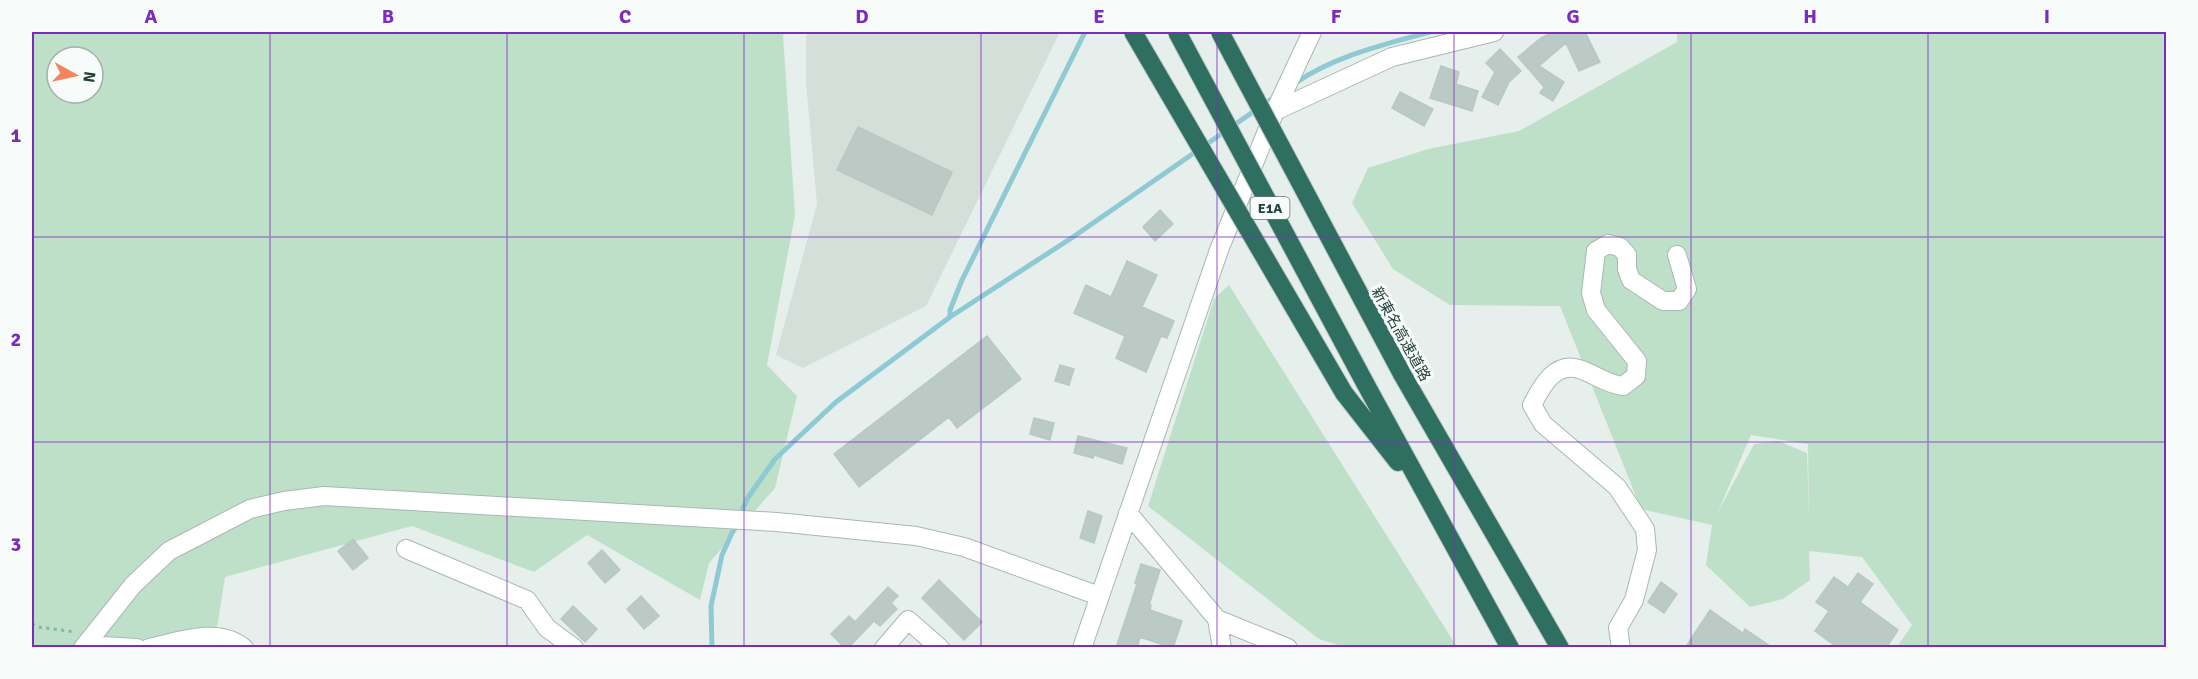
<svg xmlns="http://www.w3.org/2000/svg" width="2198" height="679" font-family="Signika,'Noto Sans JP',sans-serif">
<rect width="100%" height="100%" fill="#e6efeb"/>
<!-- built -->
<path fill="#d4dfda" d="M810,32H1060L926,306L803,368L776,355L817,204L806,83V36Z"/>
<!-- green -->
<path fill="#bfe0c8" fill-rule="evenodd" d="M32,32H785L783,35L795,215L767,365L797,396L775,488L709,563L700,600L587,535L534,572L412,526L225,577L214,647H32ZM57,57H93V93H57Z
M1677,32H2166V647H1897L1912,625L1862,557L1809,551L1810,580L1783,599L1750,607L1706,565L1712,525L1641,509L1560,306L1450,305L1393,269L1352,203L1368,168L1428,149L1519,131L1677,42ZM1751,435L1808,444L1809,519L1807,453L1778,441L1754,444L1717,514Z
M1229,285L1457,647H1345L1319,639L1148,506L1214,299Z"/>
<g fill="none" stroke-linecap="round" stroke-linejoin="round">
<!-- stream -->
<path stroke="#8ec9d4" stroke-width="5" d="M1294,84C1334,56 1383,45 1430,32
M950,317V310L962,280L1085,32
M740,516L747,499L775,459L836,402L950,317L1073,237L1276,96
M712,648L711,606L722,555L736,524"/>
</g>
<!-- building -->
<path fill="#bbcac4" stroke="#b8c9c2" stroke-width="1.5" d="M1553,32H1585L1600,62L1579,71L1566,43L1539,66L1564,82L1553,101L1540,93L1544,87L1518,57L1541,38Z
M1500,49L1521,71L1509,82L1498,105L1482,97L1495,72L1486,63Z
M1441,66L1459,72L1456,84L1478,91L1472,111L1430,98Z
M1400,92L1433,109L1424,126L1392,108Z
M858,127L952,172L932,215L837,170Z
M1160,210L1173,224L1155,241L1143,227Z
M1127,261L1157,275L1142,307L1174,321L1167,338L1161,336L1146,372L1116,358L1125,336L1074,313L1086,285L1111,297Z
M987,336L1021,379L957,428L949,417L859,487L834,454Z
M1060,365L1074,369L1069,385L1055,381Z
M1034,418L1054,423L1050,440L1030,434Z
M1078,436L1127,448L1122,464L1094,455L1093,458L1074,453Z
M1088,511L1102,516L1094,543L1080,538Z
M353,539L368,558L353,570L338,551Z
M602,550L620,570L605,583L588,563Z
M1141,564L1160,570L1149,605H1151L1150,610L1182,621L1173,648L1140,637L1137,648H1116L1137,584L1135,583Z
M1858,573L1873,584L1860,602L1898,630L1886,648H1838L1815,631L1829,611L1816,602L1834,577L1848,587Z
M939,580L982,622L964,640L922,598Z
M1661,582L1677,594L1664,613L1648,602Z
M888,587L898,596L891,603L897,609L880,626L874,621L848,648H845L831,634L849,616L855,622Z
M641,596L659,616L644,629L627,609Z
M573,606L597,629L585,642L561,619Z
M1710,610L1743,633L1745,629L1773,648H1685Z"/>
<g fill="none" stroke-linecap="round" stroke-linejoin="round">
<defs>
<path id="minor" d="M1275,111L1392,57L1494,32
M1128,513L1217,619L1288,648
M406,549L527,600L547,628L574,648
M1217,619L1222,648
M85,645L137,648
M83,648L133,585L169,551L250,509L284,501L324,496L777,522L916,536L964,547L1099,596
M149,648C178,642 218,626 244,648
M884,648L908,620L940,648
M1082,648L1219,250L1275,111L1312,32
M1621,648L1618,628L1634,600L1647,550L1645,529L1617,487L1543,424L1532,405C1541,388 1554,361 1579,369C1595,374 1606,384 1623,386L1636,376L1637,361L1596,310L1591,293L1596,251L1608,244L1620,247L1627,255V269L1631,280L1663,301H1679L1687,289L1677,255"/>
<path id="highway" d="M1402,374L1560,648
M1365,383L1510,648
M1344,393L1398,462"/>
</defs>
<!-- minor casing -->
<use href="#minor" stroke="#a8b8b2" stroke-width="20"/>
<!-- highway casing -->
<use href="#highway" stroke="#c2cac8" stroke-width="20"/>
<!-- path -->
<path stroke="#86b3a5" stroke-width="3" stroke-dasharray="3 4.5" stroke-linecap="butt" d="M32,624L39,627L75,632"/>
<!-- minor -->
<use href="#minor" stroke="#fff" stroke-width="18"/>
<!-- highway -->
<use href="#highway" stroke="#2f6f62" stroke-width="18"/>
<defs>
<path id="highway-bridge" d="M1133,32L1344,393
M1177,32L1365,383
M1220,32L1402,374"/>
</defs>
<!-- highway-bridge casing -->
<use href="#highway-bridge" stroke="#c2cac8" stroke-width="20" stroke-linecap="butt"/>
<!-- highway-bridge -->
<use href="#highway-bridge" stroke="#2f6f62" stroke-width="18"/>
</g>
<!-- grid -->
<path fill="none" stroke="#7b2cbf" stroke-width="1.5" stroke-opacity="0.55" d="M270,32V648M507,32V648M744,32V648M981,32V648M1217,32V648M1454,32V648M1691,32V648M1928,32V648M32,237H2166M32,442H2166"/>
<g text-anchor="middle" stroke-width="6" stroke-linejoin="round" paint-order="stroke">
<!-- shield labels -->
<rect fill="#f7fbf9" stroke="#637a73" stroke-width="1.5" x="1250.5" y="197" width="39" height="22" rx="4.5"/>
<g font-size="14" font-weight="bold" fill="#24423a">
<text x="1270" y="213">E1A</text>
</g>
<!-- street labels -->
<g font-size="15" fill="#24423a" stroke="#f7fbf9">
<text transform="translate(1401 334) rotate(61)" y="5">新東名高速道路</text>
</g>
</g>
<!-- border -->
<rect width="2198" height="679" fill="none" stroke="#f7fbf9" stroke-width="66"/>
<!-- north arrow -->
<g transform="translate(75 75) rotate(98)"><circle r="28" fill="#f7fbf9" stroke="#a3b1ad" stroke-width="1.5"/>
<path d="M0-4.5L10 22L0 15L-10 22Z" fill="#f4845f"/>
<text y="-9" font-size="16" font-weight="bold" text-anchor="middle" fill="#24423a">N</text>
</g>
<rect x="33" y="33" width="2132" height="613" fill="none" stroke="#7b2cbf" stroke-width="2"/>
<g font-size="20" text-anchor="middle" font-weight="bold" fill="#7b2cbf">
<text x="151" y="23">A</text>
<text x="388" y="23">B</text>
<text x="625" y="23">C</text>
<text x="862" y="23">D</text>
<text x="1099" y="23">E</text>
<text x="1336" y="23">F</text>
<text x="1573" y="23">G</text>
<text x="1810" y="23">H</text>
<text x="2047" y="23">I</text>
<text x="16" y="142">1</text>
<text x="16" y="346">2</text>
<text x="16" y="551">3</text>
</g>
</svg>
